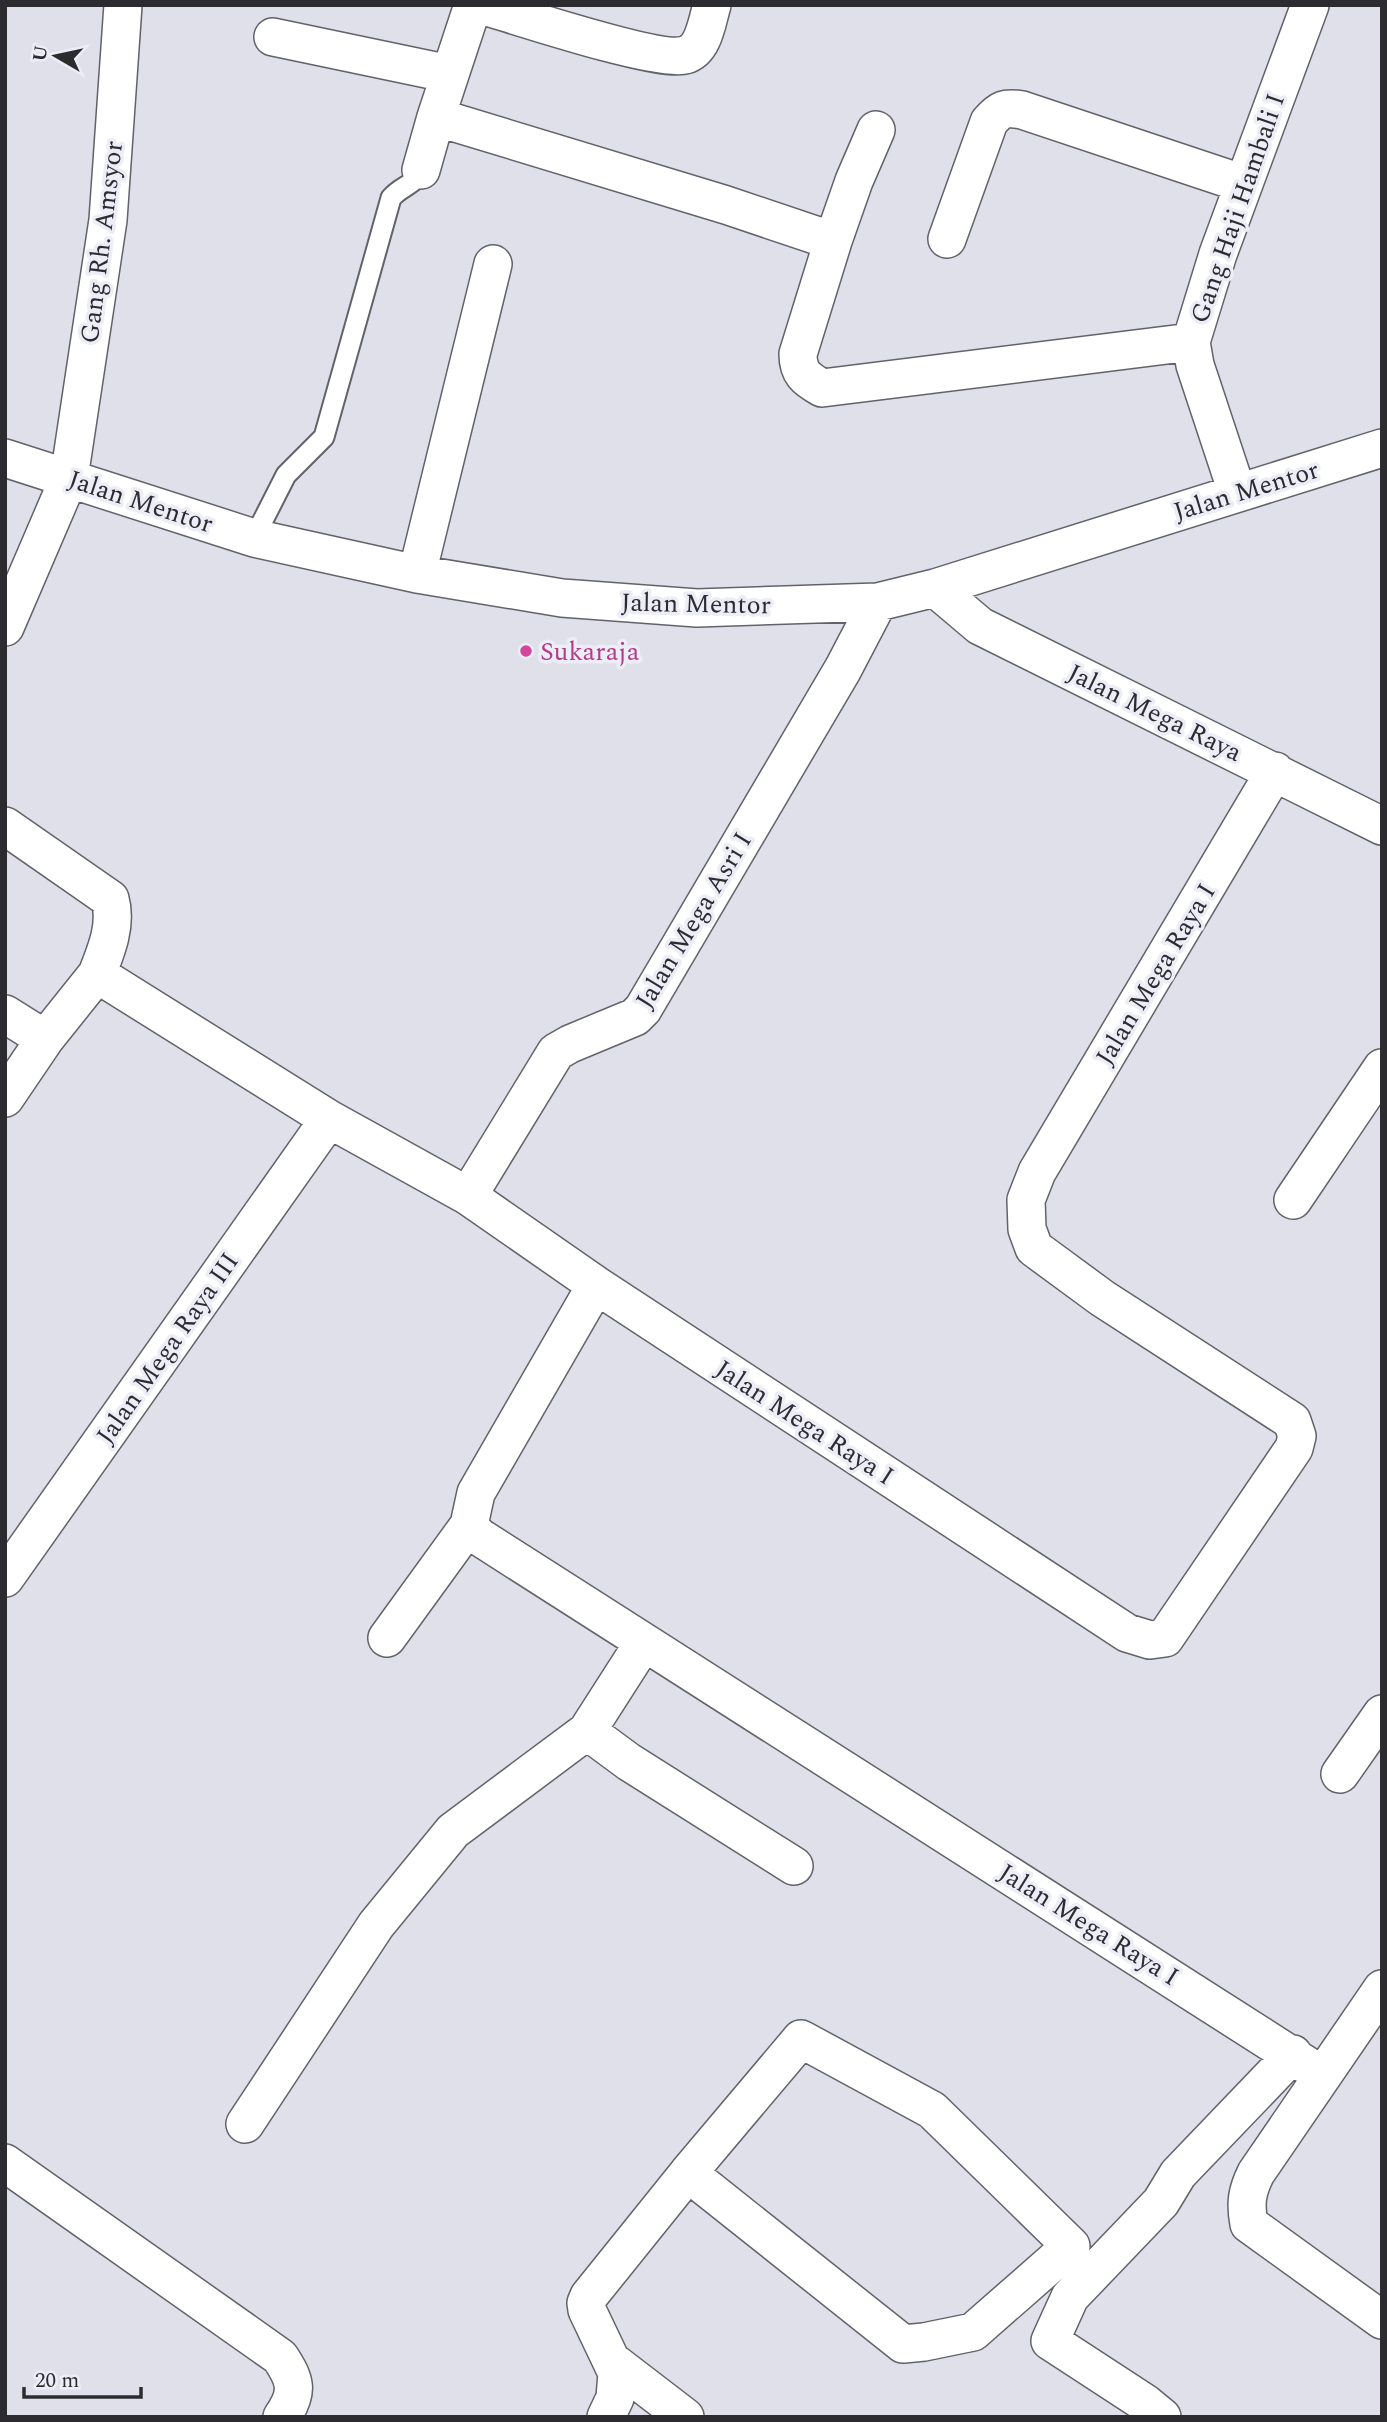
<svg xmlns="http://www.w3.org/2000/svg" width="1387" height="2422" font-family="Spectral,serif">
<rect width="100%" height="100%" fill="#e0e0eb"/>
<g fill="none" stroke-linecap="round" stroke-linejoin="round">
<defs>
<path id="service" d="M254,538L286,475L324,437L391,198C402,185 413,187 421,170"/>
<path id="minor" d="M481,5C515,15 659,63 685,55C704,50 707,21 712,5
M273,37L450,74
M436,117L726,205L833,241L854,181L876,130
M421,170L436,117L473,5
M947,239L989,122C1000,109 1005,107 1022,110L1244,184
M833,241L798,354C798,373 806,379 822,388L1191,342
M5,458L254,538L417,574L562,598L697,608L878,602L935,588L1382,448
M1237,492L1195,365L1191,342L1218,254L1310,5
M417,574L493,264
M935,588L980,626L1382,826
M5,627L69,478L108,220L123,5
M5,826L110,899C117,924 107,949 97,974
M5,1014L45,1039
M5,1098L45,1039L97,974L329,1119L468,1196L596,1285L1127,1633L1150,1640L1165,1638L1294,1448L1297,1436L1292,1421L1102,1298L1034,1248L1027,1229L1026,1200L1037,1172L1275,771
M468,1196L556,1052L570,1044L635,1017L643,1009L843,669L878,602
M1293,1200L1382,1068
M596,1285L476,1493L469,1525L478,1536L1322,2075
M5,1578L329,1119
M387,1638L469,1525
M587,1731L644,1642
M1340,1774L1382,1714
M1382,1989L1256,2173C1247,2191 1245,2203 1249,2224L1382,2320
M245,2124L376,1925L453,1831L587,1731L629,1762L794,1866
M5,2163L280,2357C296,2381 299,2392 282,2417
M612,2361L685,2417
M606,2417L615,2398L617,2373L587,2310L586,2303L589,2296L688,2173L801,2039L932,2110L1071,2246L973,2332L924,2342L903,2344L688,2173
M1162,2417L1145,2403L1050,2341L1070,2297L1161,2202L1178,2174L1293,2054"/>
</defs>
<!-- service casing -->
<use href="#service" stroke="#62626b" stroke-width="23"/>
<!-- minor casing -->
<use href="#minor" stroke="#62626b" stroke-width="40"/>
<!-- service -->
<use href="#service" stroke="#fff" stroke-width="19"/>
<!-- minor -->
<use href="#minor" stroke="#fff" stroke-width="37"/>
</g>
<!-- markers -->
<circle fill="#d1479c" stroke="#ededf8" stroke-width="2.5" cx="526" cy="651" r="7"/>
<g text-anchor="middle" stroke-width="7" stroke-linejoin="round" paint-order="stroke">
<!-- street labels -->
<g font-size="26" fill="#2c2c30" stroke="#ededf8">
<text transform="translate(1237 208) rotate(-71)" y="9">Gang Haji Hambali I</text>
<text transform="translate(101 242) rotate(-83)" y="9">Gang Rh. Amsyor</text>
<text transform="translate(1246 490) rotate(-17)" y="9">Jalan Mentor</text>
<text transform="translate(141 501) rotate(18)" y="9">Jalan Mentor</text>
<text transform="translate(696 603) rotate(1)" y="9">Jalan Mentor</text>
<text transform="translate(1155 712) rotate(26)" y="9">Jalan Mega Raya</text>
<text transform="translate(693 920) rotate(-59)" y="9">Jalan Mega Asri I</text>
<text transform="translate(1155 974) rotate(-59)" y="9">Jalan Mega Raya I</text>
<text transform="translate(167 1348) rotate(-55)" y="9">Jalan Mega Raya III</text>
<text transform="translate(805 1422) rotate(33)" y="9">Jalan Mega Raya I</text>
<text transform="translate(1089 1924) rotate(32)" y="9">Jalan Mega Raya I</text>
</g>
<!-- hotel labels -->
<g font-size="26" fill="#b23c85" stroke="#ededf8" text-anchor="start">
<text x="540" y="660">Sukaraja</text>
</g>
</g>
<!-- border -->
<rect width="1387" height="2422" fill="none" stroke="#2c2c30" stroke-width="14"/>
<!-- north arrow -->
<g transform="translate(56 56) rotate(279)" stroke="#ededf8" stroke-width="5" paint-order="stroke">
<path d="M0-5L12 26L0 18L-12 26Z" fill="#2c2c30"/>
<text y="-10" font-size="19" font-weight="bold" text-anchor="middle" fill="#2c2c30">U</text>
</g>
<!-- scale -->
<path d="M24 2387v10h117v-10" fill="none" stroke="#2c2c30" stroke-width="3.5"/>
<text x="35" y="2387" font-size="21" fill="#2c2c30" stroke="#ededf8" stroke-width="5" paint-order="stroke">20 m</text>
</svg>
